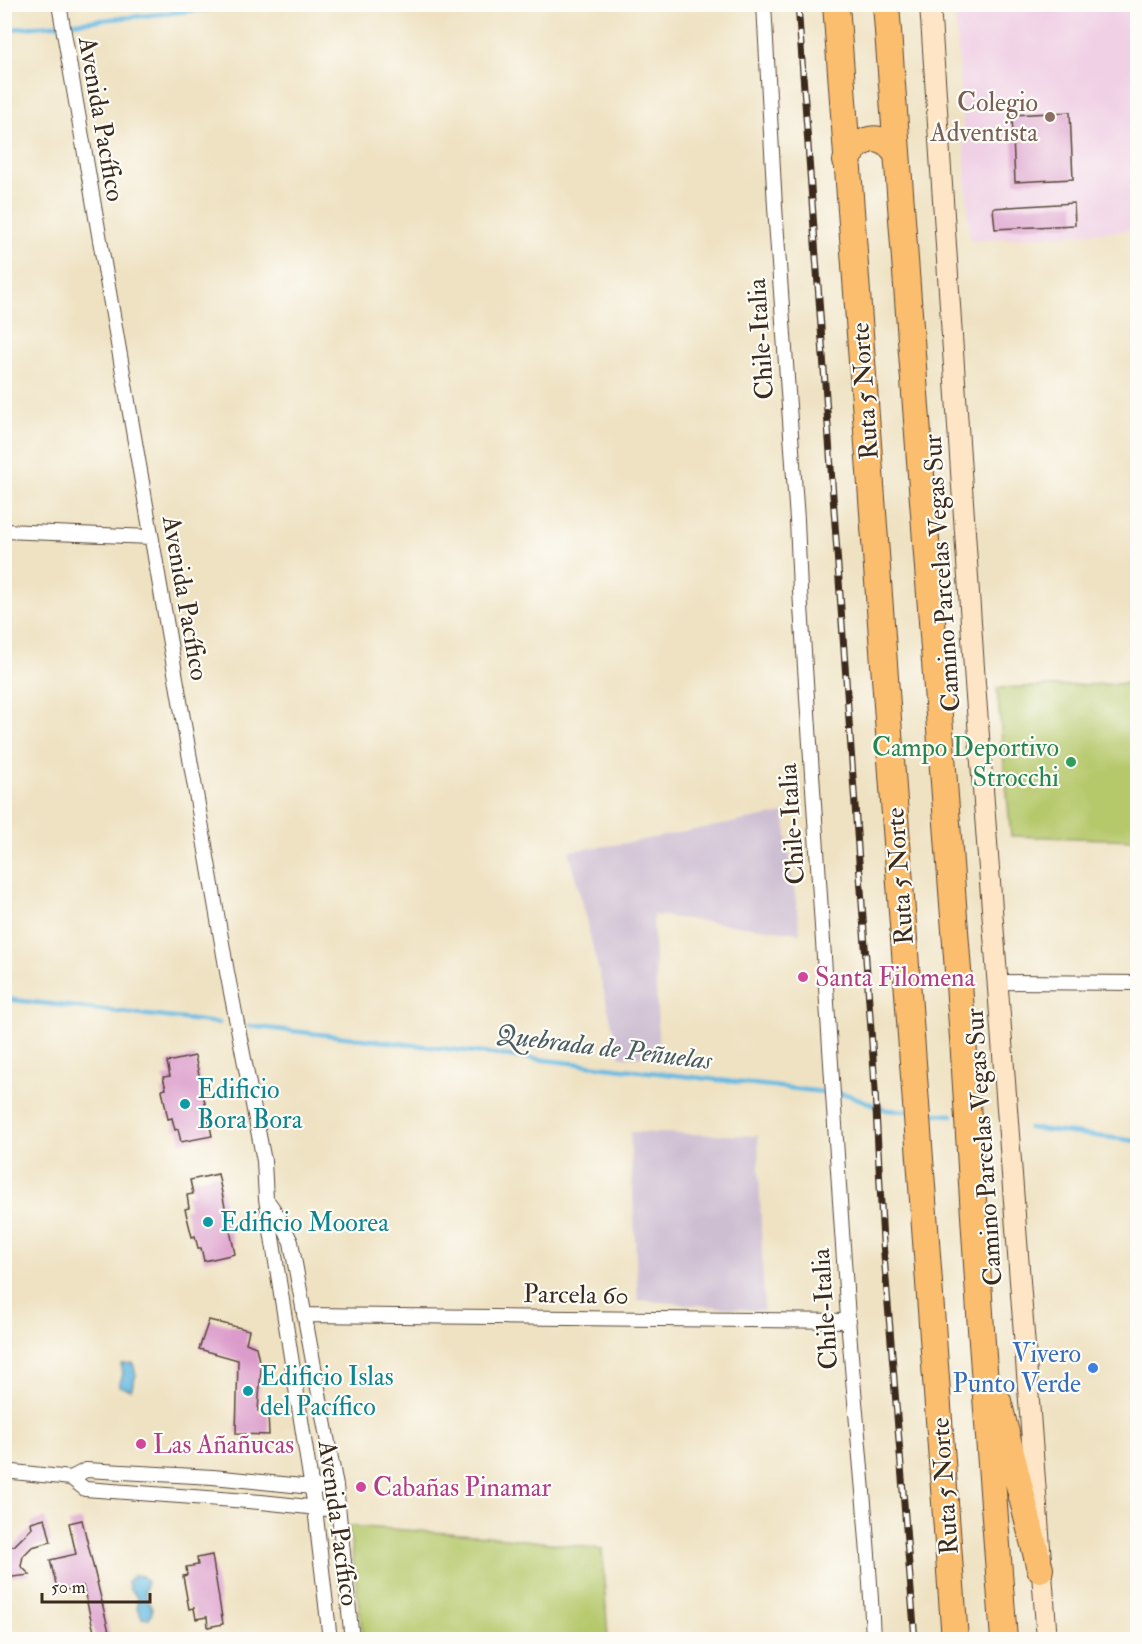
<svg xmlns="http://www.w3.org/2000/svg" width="1142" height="1644" font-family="'IM FELL Double Pica',serif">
<rect width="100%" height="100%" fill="#fdfcf7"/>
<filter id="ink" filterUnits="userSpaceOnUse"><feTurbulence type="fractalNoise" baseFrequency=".0167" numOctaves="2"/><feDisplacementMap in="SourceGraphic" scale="12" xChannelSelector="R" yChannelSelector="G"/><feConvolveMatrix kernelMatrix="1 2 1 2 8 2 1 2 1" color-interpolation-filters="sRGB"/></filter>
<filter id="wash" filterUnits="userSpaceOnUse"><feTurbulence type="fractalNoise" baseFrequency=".008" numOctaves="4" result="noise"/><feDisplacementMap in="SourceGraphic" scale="24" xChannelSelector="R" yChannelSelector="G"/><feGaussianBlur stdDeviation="1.35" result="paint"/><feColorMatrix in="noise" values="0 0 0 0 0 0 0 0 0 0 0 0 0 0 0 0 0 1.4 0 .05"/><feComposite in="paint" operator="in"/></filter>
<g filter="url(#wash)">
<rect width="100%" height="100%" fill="#efe2c2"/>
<!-- built -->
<path fill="#f0d0e5" d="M955,5H1137V230L970,241Z"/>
<!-- industrial -->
<path fill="#cebed2" d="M784,813L800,933L653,915L659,1057H620L569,851L621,844Z
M630,1132L758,1136L764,1311L638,1300Z"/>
<!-- green -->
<path fill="#b5c86b" stroke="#787944" stroke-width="1.5" d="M1137,683V840L1011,836L997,688Z
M349,1526L488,1536L602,1549L608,1639H363Z"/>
<!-- water -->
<path fill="#65b9e1" stroke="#507280" stroke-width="1.5" d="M133,1363L136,1375L131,1390L119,1386L123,1374L121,1364Z
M134,1575L142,1576L147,1581C146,1586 144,1592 146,1596C149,1605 157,1609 148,1619L142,1618L137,1607V1597L129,1588L128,1581Z"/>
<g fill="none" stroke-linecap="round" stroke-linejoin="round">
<!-- stream -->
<path stroke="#65b9e1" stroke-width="4.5" d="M4,30L257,4
M4,999L219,1023
M249,1026L849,1095L887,1110L907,1111
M924,1113L952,1115
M1029,1128L1138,1141"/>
</g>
<g id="blocks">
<!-- building -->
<path fill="#db9bcb" d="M1070,112L1073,179L1015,182L1012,115Z
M1074,203L1075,225L995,229L993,208Z
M195,1056L212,1136L181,1142L178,1129L175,1130L172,1118L168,1119L162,1090L166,1089L163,1077L170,1076L167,1062Z
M218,1174L235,1254L204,1261L201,1248H198L195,1236L192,1237L185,1209L189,1208L187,1195L193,1194L190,1180Z
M209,1320L249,1330L246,1343L256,1347L261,1370L258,1411L268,1412L269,1435L236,1434L238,1360L199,1349Z
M45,1518L51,1542L32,1547L23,1556L21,1566L30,1575L4,1578V1547L14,1546L32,1528L31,1522Z
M82,1520L100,1594L111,1640H96L83,1586L58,1592L50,1560L76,1554L69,1523Z
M212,1555L223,1624L208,1627L207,1617L196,1619L194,1608L189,1609L183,1576L187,1575L186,1567L198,1565L197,1558Z"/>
</g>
</g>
<g filter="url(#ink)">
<use href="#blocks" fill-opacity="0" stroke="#564637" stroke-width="1.5"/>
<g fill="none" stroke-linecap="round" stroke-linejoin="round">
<defs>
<path id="street" d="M59,4L227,972L264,1161L266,1199L315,1508L330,1640
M764,4L775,207L797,520L800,591C816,834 831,1076 848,1318C856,1426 869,1532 873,1640
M4,531L151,537
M998,982L1138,983
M269,1203L280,1219L291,1242L336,1486L352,1640
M304,1315L849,1321
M4,1471L71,1478L85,1489L261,1502L337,1510
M71,1478L86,1470L213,1477L312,1487L336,1486"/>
<path id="secondary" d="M930,4L975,683L1047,1640"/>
<path id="highway" d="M836,4L955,1640
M886,4L963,1038L981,1329L1004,1640
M846,161C859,138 881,129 897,155
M998,1401L1040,1569"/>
</defs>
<!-- street casing -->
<use href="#street" stroke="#564637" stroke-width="16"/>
<!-- secondary casing -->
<use href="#secondary" stroke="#564637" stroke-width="22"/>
<!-- highway casing -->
<use href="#highway" stroke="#564637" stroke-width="28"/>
<!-- street -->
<use href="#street" stroke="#fff" stroke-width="14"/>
<!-- secondary -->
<use href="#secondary" stroke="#fde5c5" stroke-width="20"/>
<!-- highway -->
<use href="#highway" stroke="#fbbd6e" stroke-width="26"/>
<defs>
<path id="rail" d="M798,4L874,1072L883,1242L915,1640"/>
</defs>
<!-- rail casing -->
<use href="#rail" stroke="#3b2a1e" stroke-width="7"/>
<!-- rail -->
<use href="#rail" stroke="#fdfcf7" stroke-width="4.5" stroke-dasharray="14" stroke-linecap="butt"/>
</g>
</g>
<!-- markers -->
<circle fill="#8d6e63" stroke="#fdfcf7" stroke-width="2" cx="1050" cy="117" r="6"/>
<circle fill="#2e9e5b" stroke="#fdfcf7" stroke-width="2" cx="1071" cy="762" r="6"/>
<g fill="#d1479c" stroke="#fdfcf7" stroke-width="2">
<circle cx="803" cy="977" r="6"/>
<circle cx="141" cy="1444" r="6"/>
<circle cx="361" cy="1487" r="6"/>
</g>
<g fill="#0f9aa8" stroke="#fdfcf7" stroke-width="2">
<circle cx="185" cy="1104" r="6"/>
<circle cx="208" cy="1222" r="6"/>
<circle cx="248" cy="1391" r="6"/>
</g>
<circle fill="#3f7fe0" stroke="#fdfcf7" stroke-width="2" cx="1093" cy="1368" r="6"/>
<g text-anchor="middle" stroke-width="4.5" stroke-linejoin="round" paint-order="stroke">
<!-- education labels -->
<g font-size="26" fill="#785e54" stroke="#fdfcf7" text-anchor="end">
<text x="1038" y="111">Colegio<tspan x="1038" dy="30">Adventista</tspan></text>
</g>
<!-- street labels -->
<g font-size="26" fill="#3b2a1e" stroke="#fdfcf7">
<text transform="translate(102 119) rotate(80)" y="9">Avenida Pacífico</text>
<text transform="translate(760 339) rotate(-94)" y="9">Chile-Italia</text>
<text transform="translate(864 391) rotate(-94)" y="9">Ruta 5 Norte</text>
<text transform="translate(941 573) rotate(-94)" y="9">Camino Parcelas Vegas Sur</text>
<text transform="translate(186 598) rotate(80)" y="9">Avenida Pacífico</text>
<text transform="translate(791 824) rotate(-94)" y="9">Chile-Italia</text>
<text transform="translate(899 876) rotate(-94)" y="9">Ruta 5 Norte</text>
<text transform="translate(983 1147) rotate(-94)" y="9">Camino Parcelas Vegas Sur</text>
<text transform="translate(576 1294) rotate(1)" y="9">Parcela 60</text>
<text transform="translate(824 1309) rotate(-94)" y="9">Chile-Italia</text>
<text transform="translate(944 1486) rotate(-94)" y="9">Ruta 5 Norte</text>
<text transform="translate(339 1523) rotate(82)" y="9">Avenida Pacífico</text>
</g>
<!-- leisure labels -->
<g font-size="26" fill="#27864d" stroke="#fdfcf7" text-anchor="end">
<text x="1059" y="756">Campo Deportivo<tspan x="1059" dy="30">Strocchi</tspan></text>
</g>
<!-- hotel labels -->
<g font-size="26" fill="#b23c85" stroke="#fdfcf7" text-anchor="start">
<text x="815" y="986">Santa Filomena</text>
<text x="153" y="1453">Las Añañucas</text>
<text x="373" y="1496">Cabañas Pinamar</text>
</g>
<!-- culture labels -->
<g font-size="26" fill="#0d838f" stroke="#fdfcf7" text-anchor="start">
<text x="197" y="1098">Edificio<tspan x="197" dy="30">Bora Bora</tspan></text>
<text x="220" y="1231">Edificio Moorea</text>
<text x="260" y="1385">Edificio Islas<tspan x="260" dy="30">del Pacífico</tspan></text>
</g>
<!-- shop labels -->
<g font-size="26" fill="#366cbe" stroke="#fdfcf7" text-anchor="end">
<text x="1081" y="1362">Vivero<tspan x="1081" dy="30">Punto Verde</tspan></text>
</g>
<!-- water labels -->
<g font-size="27" font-style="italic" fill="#4a5c62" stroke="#fdfcf7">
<text transform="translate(604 1047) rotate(7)" y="9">Quebrada de Peñuelas</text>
</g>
</g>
<!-- margin -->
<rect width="1142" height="1644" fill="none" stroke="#fdfcf7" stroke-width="24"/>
<!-- scale -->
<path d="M42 1593v9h108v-9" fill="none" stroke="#3b2a1e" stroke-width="3"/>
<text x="51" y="1593" font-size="18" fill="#3b2a1e" stroke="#fdfcf7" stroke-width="4.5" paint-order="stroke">50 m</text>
</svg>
